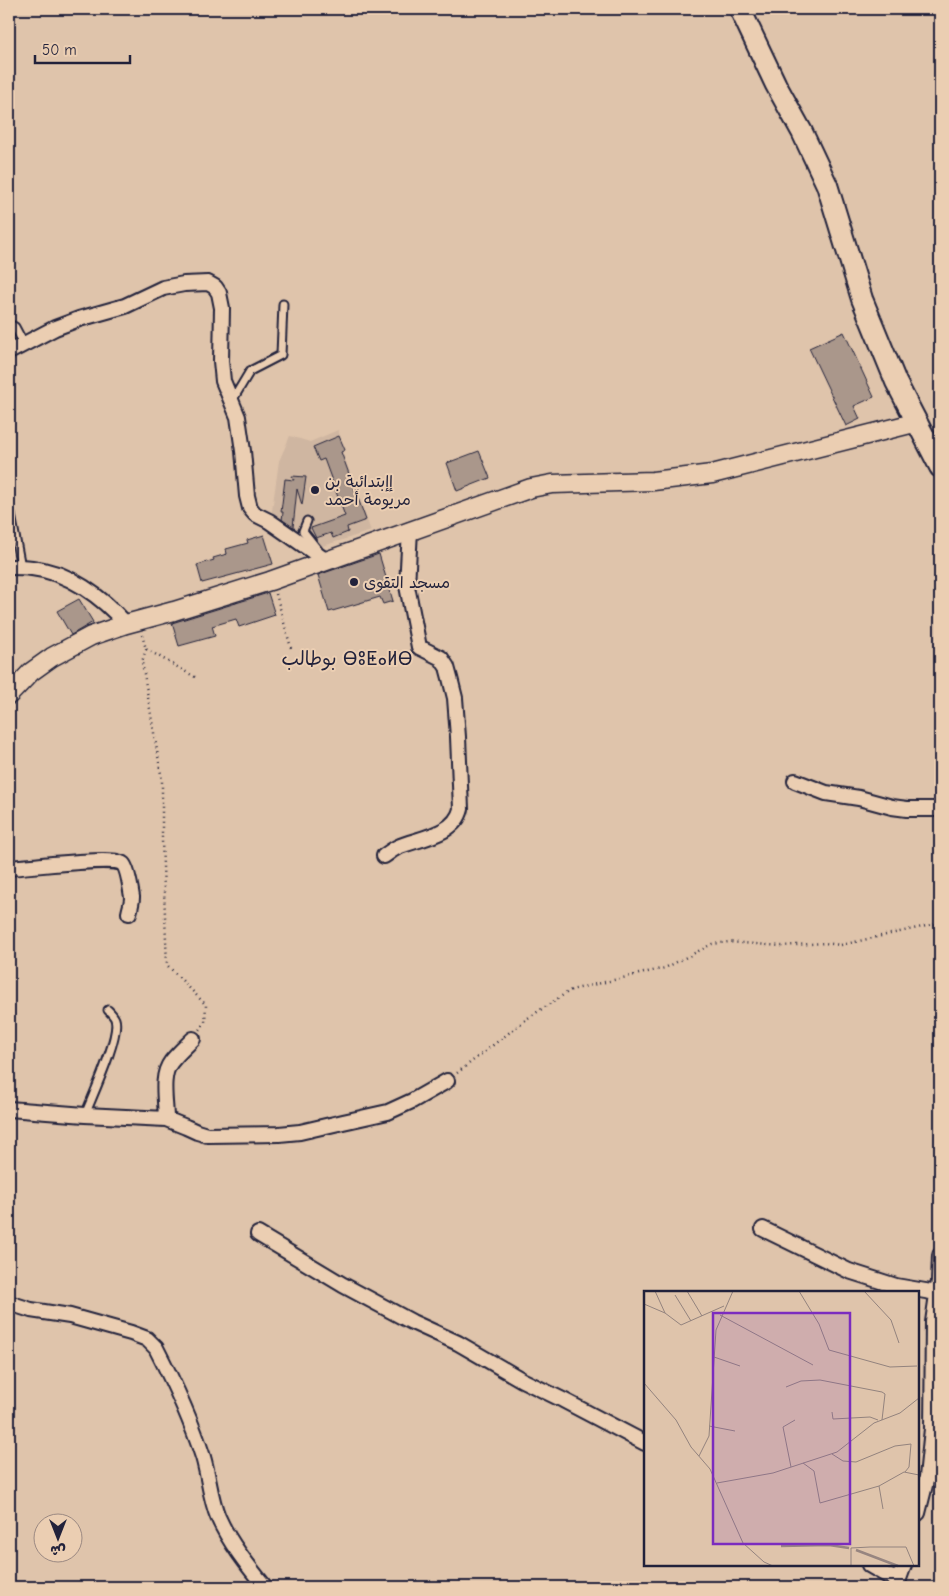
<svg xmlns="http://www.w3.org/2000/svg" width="949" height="1596" font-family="'Comic Neue','Playpen Sans Arabic','Noto Sans Tifinagh',sans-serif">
<rect width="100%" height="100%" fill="#dfc4ab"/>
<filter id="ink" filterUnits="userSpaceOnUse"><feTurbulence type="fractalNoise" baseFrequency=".02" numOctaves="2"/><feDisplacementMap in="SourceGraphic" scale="10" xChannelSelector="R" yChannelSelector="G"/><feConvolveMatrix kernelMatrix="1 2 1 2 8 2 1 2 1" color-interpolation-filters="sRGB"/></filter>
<g filter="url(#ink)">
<!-- built -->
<path fill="#cfb6a1" d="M338,430L345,451L342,452L371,531L313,549L271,518L279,461L290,436L310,442Z"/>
<!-- building -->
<path fill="#aa978b" stroke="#22223b" d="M844,332L874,397L854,406L860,419L846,426L809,348Z
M339,436L345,450L341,452L366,520L347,527L348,532L333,538L331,533L316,538L311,528L345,516L324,459L319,461L313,447Z
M479,451L490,478L457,491L447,463Z
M292,476L306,477L302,505L297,489L293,527L282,520L283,512H281L285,479L294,480Z
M264,535L273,564L202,583L197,565L214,560L213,558L227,554L226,549L248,543L247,540Z
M379,554L393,601L383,604L380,597L329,612L318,575Z
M268,593L275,615L239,627L236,619L212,626L215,636L179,646L172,623Z
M79,599L93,622L71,635L57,611Z"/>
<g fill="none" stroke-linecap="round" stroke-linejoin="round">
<defs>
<path id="service" d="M9,324L15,327L24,344
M232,401L250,371L281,355L283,304
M9,504L21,567
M307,521L303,531L318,550
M85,1115C92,1097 121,1035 115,1019C114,1016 111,1013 108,1010"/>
<path id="minor" d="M9,352L55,328L79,319L125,306L163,288L184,284L208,283L215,287L219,293L222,308L221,361L223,381L238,417L243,451L247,496L250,508L255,514L269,521L325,560
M9,567C16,567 24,567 32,568C69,572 102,597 126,624
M795,781L826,793L859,798L892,807L907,809H940
M384,856C389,853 393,849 398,847C419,838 455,835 461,809L458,737L455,698L450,678L447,667L441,658L419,647L407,586L410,530
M9,868C25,867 115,856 123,864C128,869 131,891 132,897C132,903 130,908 129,913
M9,1109L85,1115L166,1119L186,1127L197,1132L207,1135L279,1134L300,1132L343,1122L388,1112L412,1101L447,1081
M166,1119C166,1102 160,1076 171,1062C177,1054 185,1047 193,1039
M763,1229L849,1271L896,1286L937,1293
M258,1234L343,1285L412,1322L458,1343L522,1380L563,1400L645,1443
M9,1303L31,1310L70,1316L131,1333L147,1339L156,1348C174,1383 191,1420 203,1457C209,1477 210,1498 218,1517C229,1542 248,1566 265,1587
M918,1513L927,1477L932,1429L933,1322L939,1281L940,1255
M869,1565L888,1576L899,1580
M896,1587L904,1565"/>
<path id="tertiary" d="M9,695L31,672L52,657L91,636L126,624L174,611L270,581L531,488L552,484L653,481L712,474L918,422"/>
<path id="secondary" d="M740,9L776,85L802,132L827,185L862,299L896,382L940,467"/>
</defs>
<!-- service casing -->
<use href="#service" stroke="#22223b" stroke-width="11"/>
<!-- minor casing -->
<use href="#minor" stroke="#22223b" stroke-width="18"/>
<!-- tertiary casing -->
<use href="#tertiary" stroke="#22223b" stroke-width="21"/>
<!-- secondary casing -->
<use href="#secondary" stroke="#22223b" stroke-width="24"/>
<!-- path -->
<path stroke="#22223b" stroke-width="2.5" stroke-dasharray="1 4" stroke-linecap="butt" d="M276,594L291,648
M142,635L146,649L195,677
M146,649L142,662L162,780V841L167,965L206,1005L205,1022L199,1030
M457,1073L528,1018L571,990L665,968L712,944L729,942L782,946L824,943L841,945L940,923"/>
<!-- service -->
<use href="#service" stroke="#ebceb2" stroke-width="7"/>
<!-- minor -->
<use href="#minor" stroke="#ebceb2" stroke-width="14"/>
<!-- tertiary -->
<use href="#tertiary" stroke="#ebceb2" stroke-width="18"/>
<!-- secondary -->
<use href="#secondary" stroke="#ebceb2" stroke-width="20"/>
</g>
</g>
<!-- markers -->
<g fill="#22223b" stroke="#ebceb2" stroke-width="2">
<circle cx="315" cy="490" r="5"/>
<circle cx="354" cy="582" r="5"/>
</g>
<g text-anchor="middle" stroke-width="4" stroke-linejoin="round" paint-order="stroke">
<!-- poi labels -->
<g font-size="16" fill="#22223b" stroke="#ebceb2" text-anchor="start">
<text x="325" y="487">إإبتدائية بن<tspan x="325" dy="18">مريومة أحمد</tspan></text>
<text x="364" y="588">مسجد التقوى</text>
</g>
<!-- quarter labels -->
<g font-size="19" fill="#22223b" stroke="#ebceb2">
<text x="347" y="665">بوطالب ⴱⵓⵟⴰⵍⴱ</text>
</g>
</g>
<!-- overview -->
<g transform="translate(644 1291)">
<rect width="275" height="275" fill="#dfc4ab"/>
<path fill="none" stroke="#978580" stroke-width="2.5" d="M137,255L185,254L205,257M212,259L254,275"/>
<path fill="none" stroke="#93837e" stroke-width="1" d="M11,0L21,22M43,0L58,25M155,0L175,33L185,59L246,76L273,75M220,0L247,29L255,52M31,4L47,30M0,13L21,22L37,34L80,15M76,24L169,74M70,66L96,75M0,92L32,129L47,156L66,178L99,252L120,271L129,275M142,96L157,90L176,89L238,101L241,103L238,129M188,121L189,128L226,126L234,129M65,135L91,140M188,163L199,170L212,171L251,155L267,153L265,176L261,181M55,165L65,145L72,39L89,0M159,172L170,180L176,212L235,195L260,181L275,184M147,176L139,136L151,129M73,192L129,182L193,161L230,132L256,122L275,107M235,195L239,218M207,275V257L226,256H262L270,275"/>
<path fill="#7b2cbf" fill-opacity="0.15" stroke="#7b2cbf" stroke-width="2.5" d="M69,22H206V253H69Z"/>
<rect width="275" height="275" fill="none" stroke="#22223b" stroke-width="2.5"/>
</g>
<!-- margin -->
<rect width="949" height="1596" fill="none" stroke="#ebceb2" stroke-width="30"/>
<rect x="15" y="15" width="919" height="1566" fill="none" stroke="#22223b" stroke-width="2" filter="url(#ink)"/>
<!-- north arrow -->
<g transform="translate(58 1538) rotate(180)"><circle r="24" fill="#ebceb2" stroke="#9b8982"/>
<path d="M0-4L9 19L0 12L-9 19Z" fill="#22223b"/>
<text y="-8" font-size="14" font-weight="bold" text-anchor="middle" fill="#22223b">ش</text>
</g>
<!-- scale -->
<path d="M35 55v8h95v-8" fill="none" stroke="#22223b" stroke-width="2.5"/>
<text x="42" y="55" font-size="15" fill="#22223b" stroke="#ebceb2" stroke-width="4" paint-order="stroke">50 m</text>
</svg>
